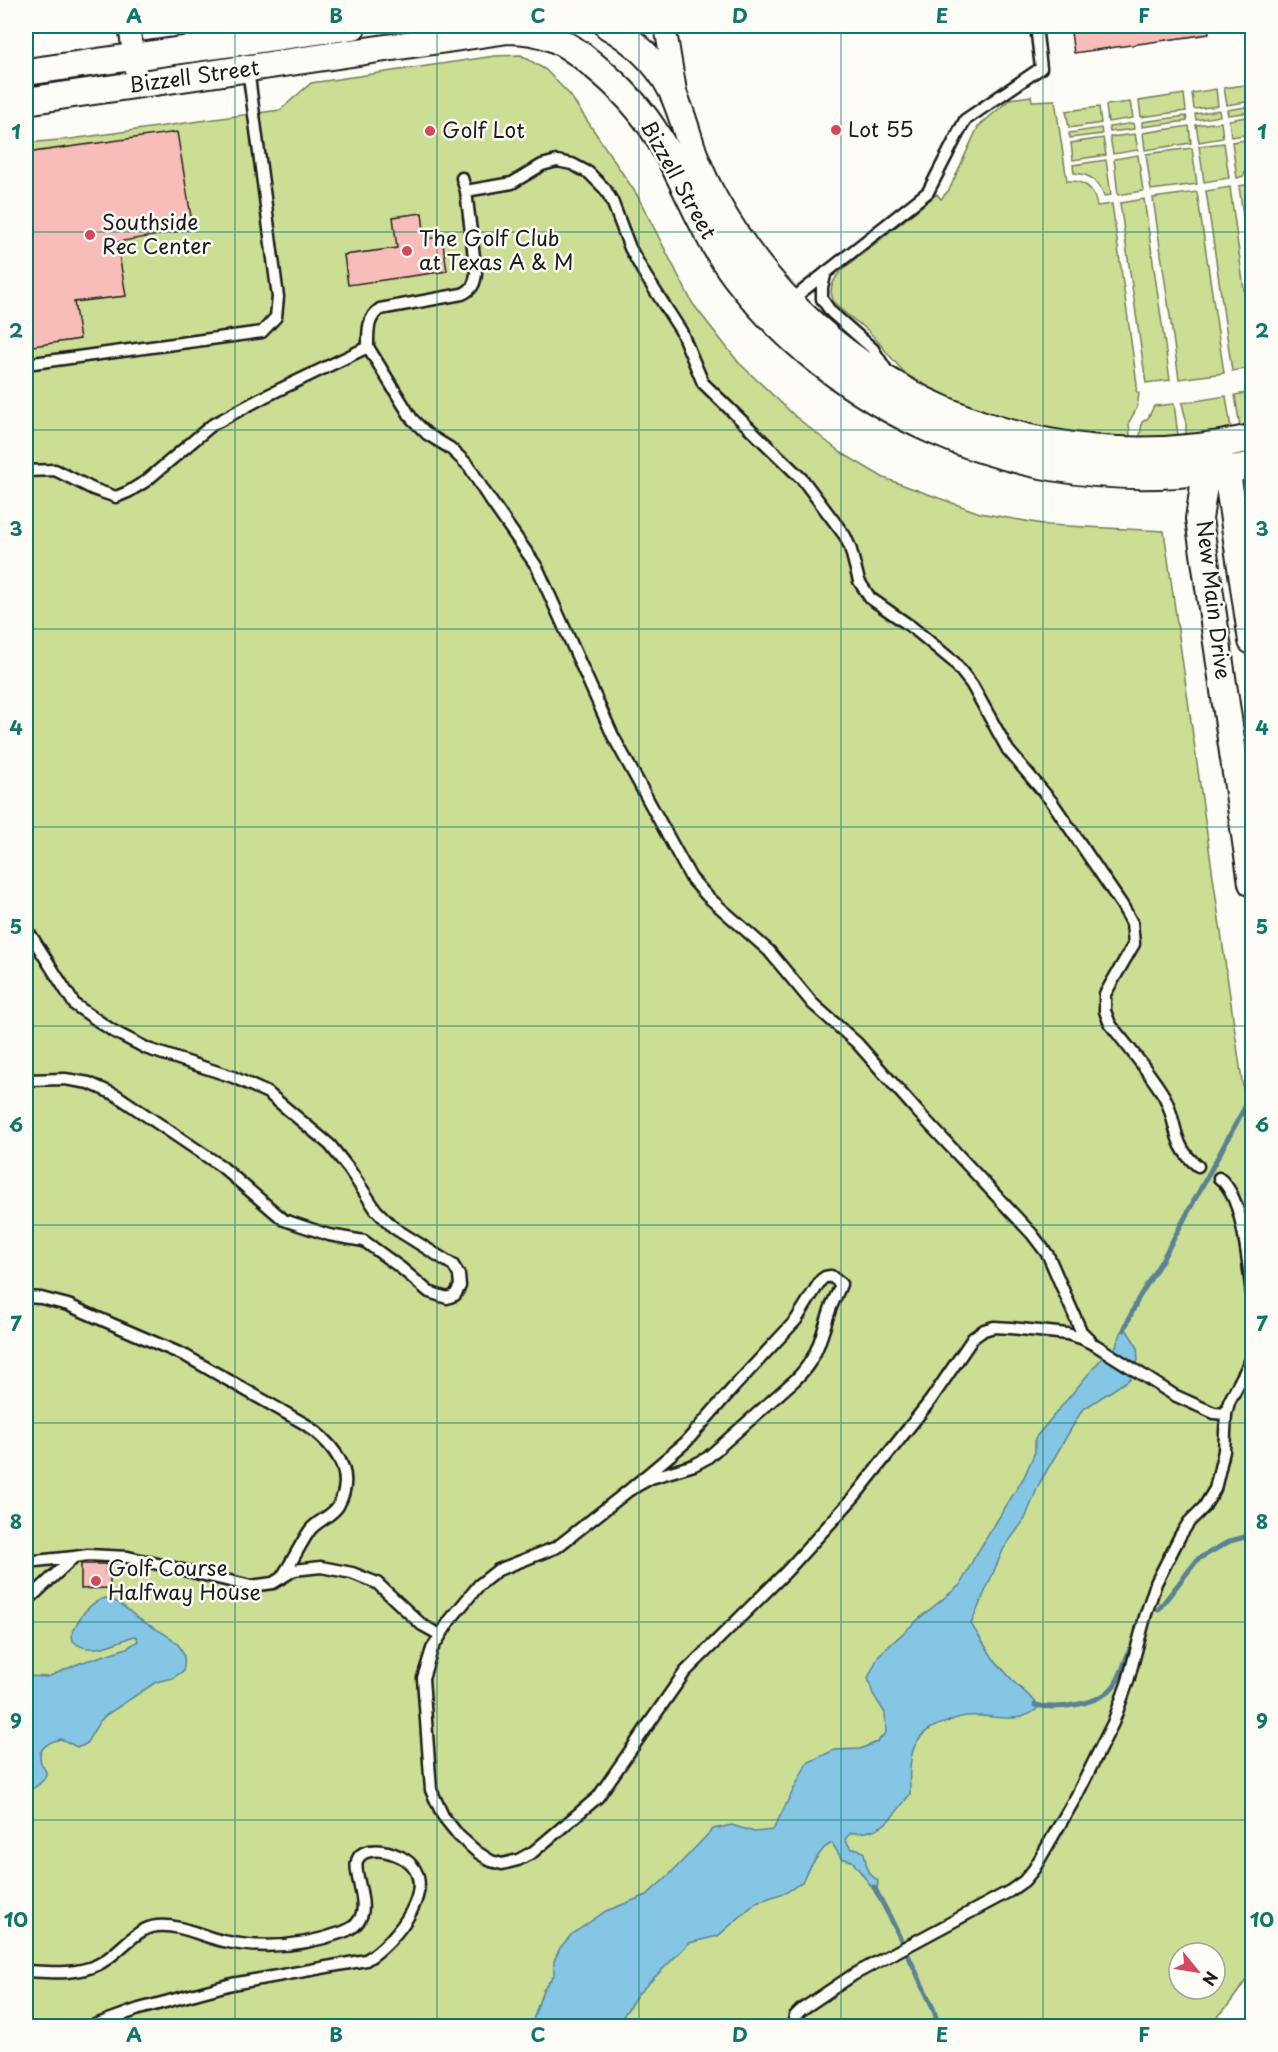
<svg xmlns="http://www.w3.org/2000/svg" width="1278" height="2052" font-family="'Playpen Sans',sans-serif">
<rect width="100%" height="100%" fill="#fdfcf7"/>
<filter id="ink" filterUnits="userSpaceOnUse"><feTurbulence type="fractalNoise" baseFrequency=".0167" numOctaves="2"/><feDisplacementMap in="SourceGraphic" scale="12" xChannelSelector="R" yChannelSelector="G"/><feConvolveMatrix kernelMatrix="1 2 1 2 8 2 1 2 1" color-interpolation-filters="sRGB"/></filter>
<g filter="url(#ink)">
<!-- green -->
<path fill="#cbde93" stroke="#747d58" stroke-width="1.5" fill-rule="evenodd" d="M521,55L546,70L570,95L637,195L693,304L739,363L796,417L840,452L884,478L980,513L1048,525L1164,531L1244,1095L1252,1172V1971C1239,1990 1226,2013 1206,2026H26V143L71,139L280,110L311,83L495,56ZM1179,1953H1215V1989H1179Z
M1252,84V101L1227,105L1224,88Z
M1216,89L1218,106L1194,109L1192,93Z
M1184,94L1186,111L1141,117L1139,101Z
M1031,96L1032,101L1055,100L1067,181C1085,180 1094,188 1097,206L1112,204L1137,384L1136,391L1139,393L1137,408L1129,422L1130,437C1066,435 1002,421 944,395C933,390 920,386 911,378C894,365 882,343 865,328C846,313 816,300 840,272L937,194L941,199L949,190L978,127L1010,99Z
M1130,102L1133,118L1108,122L1106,105Z
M1252,106V112L1228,115L1227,110Z
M1099,107L1101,123L1069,128L1066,111Z
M1219,110L1220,116L1196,120L1195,114Z
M1186,116L1187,121L1142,127V122Z
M1252,116V134L1231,137L1229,120Z
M1221,122L1223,138L1199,142L1196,125Z
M1133,123L1134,129L1110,132L1109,127Z
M1189,126L1191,143L1145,150L1143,133Z
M1101,128L1102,134L1070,138L1069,133Z
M1135,134L1138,150L1113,154L1110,137Z
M1103,138L1106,155L1073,160L1071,143Z
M1252,139C1253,154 1245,161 1244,176L1237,178L1232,142Z
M1224,143L1229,178L1204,182L1199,146Z
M1192,148L1197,184L1151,190L1146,154Z
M1138,155L1143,191L1118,195L1114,159Z
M1106,160L1111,195L1104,196C1100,181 1089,174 1074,173L1073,165Z
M1252,184V283L1239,186Z
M1230,187L1252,348V368L1232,371L1206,191Z
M1197,192L1224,373L1179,379L1153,198Z
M1144,199L1170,380L1146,383L1120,203Z
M1252,392V425L1240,427L1235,395Z
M1226,396L1231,428L1186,435V420L1182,403Z
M1174,404L1178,436L1140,437L1142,422L1148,418L1154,406Z"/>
<!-- water -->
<path fill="#84c6e4" stroke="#5a8294" stroke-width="1.5" d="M1124,1326L1137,1346L1138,1360L1130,1379L1082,1410L1039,1484L1025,1519L1004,1548L971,1624L993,1658L1015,1683L1040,1706C1019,1729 988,1711 961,1717C955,1718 950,1721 944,1723C908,1733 909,1762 910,1794C892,1818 884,1834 851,1833L845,1839L851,1849H858L864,1853L868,1872L878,1881L877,1890H874L852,1861L841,1858L832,1843L824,1848L807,1871L802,1882L787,1892L757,1902L718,1936L689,1943L637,1995L620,2021V2026H531L543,1990L554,1975V1961L560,1948L571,1935L606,1911L647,1895L671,1873L713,1829L732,1825L754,1832L773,1830L807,1763L834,1750L860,1749L877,1742L886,1732L885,1713L873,1694L868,1678L879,1655L922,1616L960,1585L974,1558L1024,1477L1035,1452V1438L1101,1359L1115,1348Z
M106,1598C119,1600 128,1611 138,1618C156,1632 192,1639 183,1671L173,1678L156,1682L106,1715L99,1722L86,1744L82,1746L77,1747L61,1739C48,1742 35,1749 42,1765C43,1766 46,1771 46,1773C46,1782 32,1789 26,1793V1676L48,1677L80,1663L127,1648L138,1641L137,1637L135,1636C116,1641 91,1658 73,1641L72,1635C77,1620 89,1601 106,1598Z"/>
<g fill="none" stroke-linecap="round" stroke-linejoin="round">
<!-- stream -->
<path stroke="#5a8294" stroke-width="5" d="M1124,1330L1138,1299L1162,1260L1252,1094
M1158,1610L1198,1559L1230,1541L1252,1535
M1035,1705C1057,1710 1102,1705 1115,1684C1122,1674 1125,1660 1130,1649
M874,1887L892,1921L933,2008L939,2026"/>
</g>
<!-- building -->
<path fill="#f9bdb9" stroke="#1c1c1c" stroke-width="1.5" d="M1070,26H1208L1209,34L1074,53Z
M177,132L193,229L117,242L126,296L74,302L80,339L26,347V153Z
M422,213L425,239L442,237L447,271L348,285L344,255L397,248L393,217Z
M81,1564H106V1573H110V1588L81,1589Z"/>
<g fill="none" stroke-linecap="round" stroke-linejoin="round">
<defs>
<path id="service" d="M462,178L466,191
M826,272L822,287V299L831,312L873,349L887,371
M790,301L928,192L965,120L1041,68L1036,26
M368,347L412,419L427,434L450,448L469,466L484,491L537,567L613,736L691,878L707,896L769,951L813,1004L857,1043L918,1112L1032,1234L1048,1255L1081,1331L1090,1340
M26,364L262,332L276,317L278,297L248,69
M26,471L55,470L93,489L116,497L128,492L146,481L212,425L264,397L368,347C368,332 367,318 380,309L462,294C472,290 475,284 476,273L466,191L512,183L542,165L557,161L572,164L589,173L605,189L612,201L630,248L645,275L681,331L703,383L803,480L845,536L850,547L859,581L870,598L913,628L954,662L972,685L1008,750L1052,802L1122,905L1132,923L1134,944L1105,994V1011L1110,1024C1128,1047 1149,1071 1164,1096C1178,1121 1171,1146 1198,1166
M26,930L32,937L75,1005L113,1031L148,1049L233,1077L268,1093L330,1145L349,1169L376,1210L394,1228L453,1265L459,1275L460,1286L455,1295L447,1298L429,1292L401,1268L364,1241L329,1235L284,1220L221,1166L116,1095L89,1083L65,1079L26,1080
M1219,1178C1244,1196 1248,1266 1252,1295
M26,1297L41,1298L68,1305L186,1356L305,1424C332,1443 358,1471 338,1506C332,1516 317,1521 310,1530C299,1546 292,1563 281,1578
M628,1491L686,1442L733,1388L796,1320L821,1280L825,1277L831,1276L841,1284C838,1293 833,1301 830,1310C820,1339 818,1358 795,1380L707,1458L694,1465L651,1478L628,1491L557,1547L498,1570L479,1585L450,1620L432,1649L423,1678L431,1790L443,1816L459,1836L477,1852L491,1861L502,1864L518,1860L533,1852L598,1797L685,1672L786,1572L854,1497L930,1401L973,1338L984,1330L994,1327L1011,1328L1067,1334L1081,1338L1097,1346L1174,1395L1214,1413L1226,1414
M26,1562L74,1557
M26,1602L74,1557L88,1555L128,1557L251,1586L273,1583L294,1570L321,1567L352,1573L377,1583L422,1625L440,1635
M26,1971C49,1972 75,1975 97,1965C118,1956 134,1928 157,1926C181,1924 200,1936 223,1941C264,1950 304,1946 343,1932C391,1915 332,1858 370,1851C381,1849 391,1852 401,1857C446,1881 395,1943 366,1960L232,1984L139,2009L92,2026
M793,2026L795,2016L801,2010L853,1975L1010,1891L1024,1881L1034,1869L1077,1795L1113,1723L1128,1681L1145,1617L1156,1583L1180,1536L1189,1522L1204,1507L1215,1489L1224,1451L1226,1414L1229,1402L1252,1358"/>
<path id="minor" d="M129,26L138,86
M665,26L676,91"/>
<path id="tertiary" d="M608,26C633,40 658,63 671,89C682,111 687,135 695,157C701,173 708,188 716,202C824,394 1039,486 1252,438
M26,72L353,26
M26,101L508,30C544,30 565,41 592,64C618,85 641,108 658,137C686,182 702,233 735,276C838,411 1009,486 1178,474C1203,472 1228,471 1252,465
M1210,456L1206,472L1199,519L1252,883
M1219,457L1228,479L1252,641"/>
</defs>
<!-- service casing -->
<use href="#service" stroke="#1c1c1c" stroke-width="15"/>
<!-- minor casing -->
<use href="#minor" stroke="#1c1c1c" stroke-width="24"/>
<!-- tertiary casing -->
<use href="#tertiary" stroke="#1c1c1c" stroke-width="30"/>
<!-- service -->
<use href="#service" stroke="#fdfcf7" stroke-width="10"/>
<!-- minor -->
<use href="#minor" stroke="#fdfcf7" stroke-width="20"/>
<!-- tertiary -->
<use href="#tertiary" stroke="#fdfcf7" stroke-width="26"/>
</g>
</g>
<!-- grid -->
<path fill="none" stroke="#0f766e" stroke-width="1.5" stroke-opacity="0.55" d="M235,26V2026M437,26V2026M639,26V2026M841,26V2026M1043,26V2026M26,232H1252M26,430H1252M26,629H1252M26,827H1252M26,1026H1252M26,1225H1252M26,1423H1252M26,1622H1252M26,1820H1252"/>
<!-- markers -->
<g fill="#d1495b" stroke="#fdfcf7" stroke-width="2">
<circle cx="836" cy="130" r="6"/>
<circle cx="430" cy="131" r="6"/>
<circle cx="90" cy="235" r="6"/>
<circle cx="407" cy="251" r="6"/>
<circle cx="96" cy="1581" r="6"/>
</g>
<g text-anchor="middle" stroke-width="5" stroke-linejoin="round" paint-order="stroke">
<!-- street labels -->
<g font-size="21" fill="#1c1c1c" stroke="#fdfcf7">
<text transform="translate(194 77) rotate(-8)" y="7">Bizzell Street</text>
<text transform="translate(678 180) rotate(61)" y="7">Bizzell Street</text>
<text transform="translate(1213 600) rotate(83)" y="7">New Main Drive</text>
</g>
<!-- poi labels -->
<g font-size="21" fill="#1c1c1c" stroke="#fdfcf7" text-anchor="start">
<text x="848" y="137">Lot 55</text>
<text x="442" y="138">Golf Lot</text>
<text x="102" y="230">Southside<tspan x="102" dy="24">Rec Center</tspan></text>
<text x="419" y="246">The Golf Club<tspan x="419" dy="24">at Texas A &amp; M</tspan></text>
<text x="108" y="1576">Golf Course<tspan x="108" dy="24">Halfway House</tspan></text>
</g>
</g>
<!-- margin -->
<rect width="1278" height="2052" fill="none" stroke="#fdfcf7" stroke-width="66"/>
<!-- north arrow -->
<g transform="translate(1197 1971) rotate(120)"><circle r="28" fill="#fdfcf7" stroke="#a3a29f" stroke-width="1.5"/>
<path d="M0-4.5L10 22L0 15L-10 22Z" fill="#d1495b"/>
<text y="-9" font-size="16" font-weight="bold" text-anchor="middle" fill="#1c1c1c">N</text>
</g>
<rect x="33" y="33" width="1212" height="1986" fill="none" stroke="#0f766e" stroke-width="2"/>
<g font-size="20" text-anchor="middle" font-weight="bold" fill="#0f766e">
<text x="134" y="23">A</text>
<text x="336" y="23">B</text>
<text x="538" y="23">C</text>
<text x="740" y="23">D</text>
<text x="942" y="23">E</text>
<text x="1144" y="23">F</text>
<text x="16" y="139">1</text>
<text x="1262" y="139">1</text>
<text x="16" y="338">2</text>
<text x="1262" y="338">2</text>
<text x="16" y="536">3</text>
<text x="1262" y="536">3</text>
<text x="16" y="735">4</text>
<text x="1262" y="735">4</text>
<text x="16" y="934">5</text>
<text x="1262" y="934">5</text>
<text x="16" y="1132">6</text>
<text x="1262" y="1132">6</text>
<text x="16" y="1331">7</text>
<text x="1262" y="1331">7</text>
<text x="16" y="1529">8</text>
<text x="1262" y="1529">8</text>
<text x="16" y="1728">9</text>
<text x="1262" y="1728">9</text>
<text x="16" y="1927">10</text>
<text x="1262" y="1927">10</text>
<text x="134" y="2042">A</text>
<text x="336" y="2042">B</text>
<text x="538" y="2042">C</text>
<text x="740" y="2042">D</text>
<text x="942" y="2042">E</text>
<text x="1144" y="2042">F</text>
</g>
</svg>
